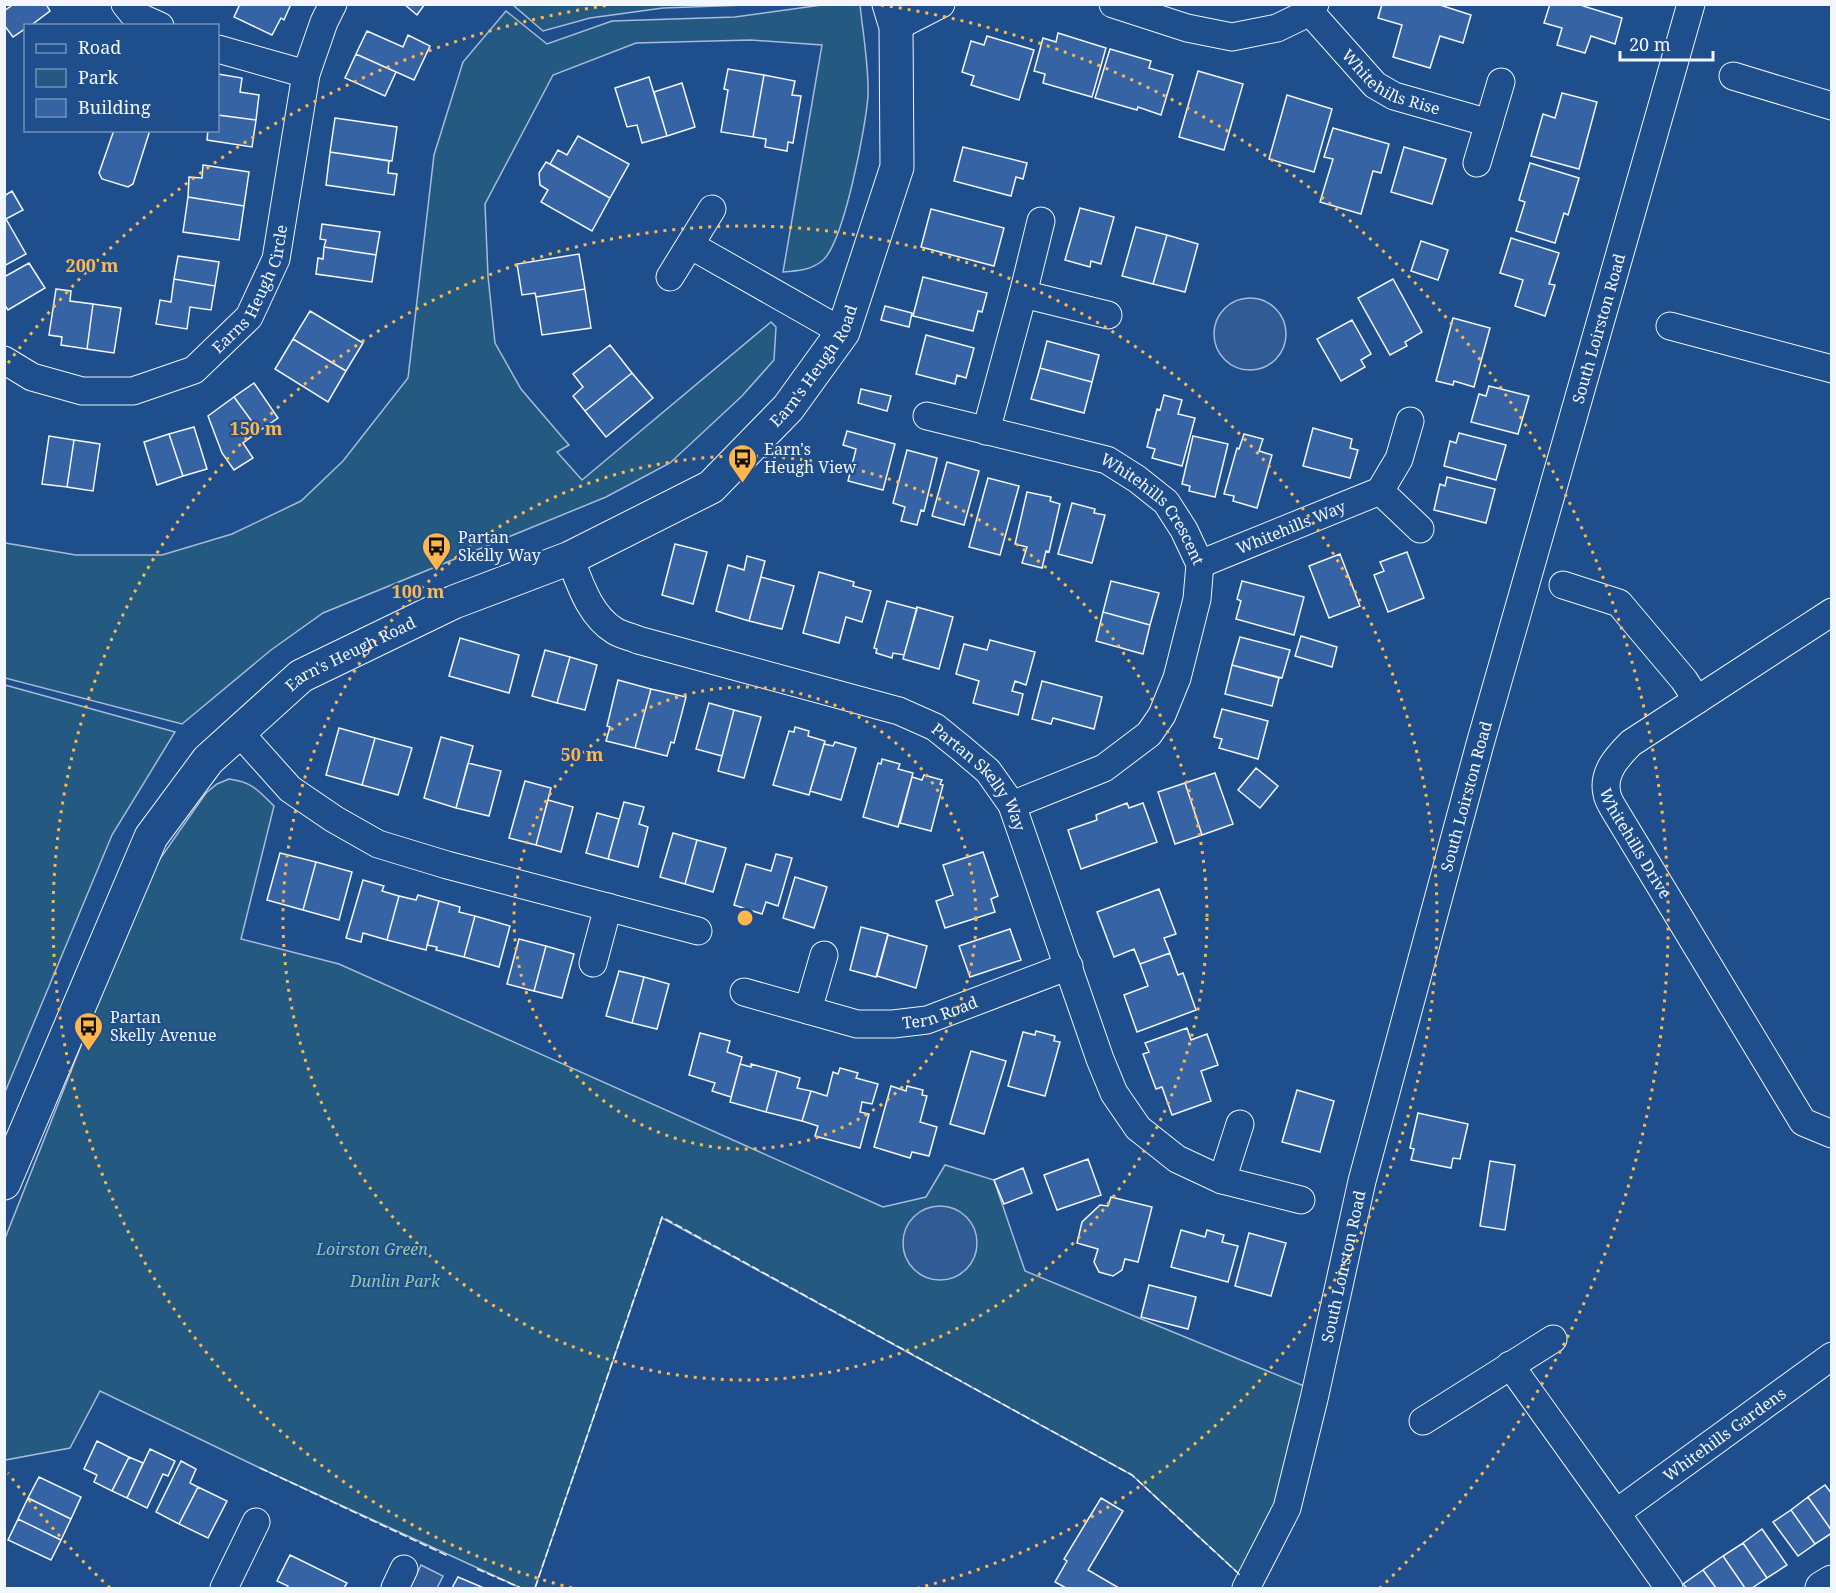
<svg xmlns="http://www.w3.org/2000/svg" width="1836" height="1593" font-family="'Noto Serif',serif">
<rect width="100%" height="100%" fill="#1f4e8c"/>
<!-- green -->
<path fill="#245a82" stroke="#a8bbd7" stroke-width="1.5" d="M829,4L860,5C863,34 869,66 868,96C866,125 844,244 822,261C811,270 797,271 783,272L822,45L751,40L636,43L553,75L485,204L488,276L495,343L521,389L569,445L557,452L582,480L771,322L776,327L774,360L742,396L670,463L606,497L323,613L271,650L182,724L5,678V543L76,555H162L232,534L301,501L343,461L408,378L434,155L463,62L506,11L547,44L612,21L735,17Z
M513,5H746L663,8L590,18L543,31Z
M5,685L175,732L112,835L5,1092Z
M229,779C252,782 258,790 274,806L241,939L339,964L883,1207L926,1197L945,1165L994,1180L1025,1271L1316,1391L1249,1583L1132,1475L662,1218L535,1588H521L260,1468L100,1391L70,1448L5,1460L4,1241L103,990L157,863L206,793L217,784Z"/>
<!-- parking -->
<path fill="#305b95" stroke="#a8bbd7" stroke-width="1.5" d="M1214 334a36 36 0 1 1 72 0a36 36 0 1 1-72 0Z
M903 1243a37 37 0 1 1 74 0a37 37 0 1 1-74 0Z
M421,1565L443,1576L437,1588H410Z"/>
<!-- building -->
<path fill="#3563a3" stroke="#f2f6ff" stroke-width="1.5" d="M14,4H46L50,11L30,26H26V28L13,37L4,25V11Z
M240,4H291L284,20L281,18L272,35L234,17Z
M404,4H425L417,15Z
M1382,4H1437L1471,15L1463,43L1440,36L1430,68L1393,57L1402,25L1378,18Z
M1550,4H1583V6L1622,18L1615,44L1591,36L1585,53L1557,45L1562,28L1544,23Z
M367,31L403,47L408,35L430,46L414,80L356,54Z
M1058,33L1106,48L1092,97L1043,83L1045,74L1034,71L1043,38L1056,42Z
M987,36L1034,50L1019,100L971,85L974,76L962,72L971,41L984,45Z
M1110,49L1151,61L1149,68L1173,75L1161,115L1138,107L1137,110L1095,98Z
M356,54L396,72L385,96L345,78Z
M728,69L764,75L753,137L721,132L728,90L724,89Z
M1198,71L1243,84L1224,150L1179,137Z
M218,74L242,78L240,92L259,95L256,120L218,115Z
M764,75L795,81L792,95L801,96L793,143L788,142L787,151L765,147L766,139L753,137Z
M649,77L667,136L642,143L637,125L627,127L615,88Z
M682,83L695,127L667,136L654,92Z
M1562,93L1597,102L1579,169L1531,156L1543,114L1555,118Z
M1287,95L1332,109L1314,172L1269,159Z
M218,115L256,120L252,147L207,140L208,130H218Z
M335,118L397,127L392,161L330,152Z
M1333,128L1389,144L1381,173L1373,171L1361,214L1320,202L1333,159L1324,157Z
M114,130H150L133,184L128,187L102,179L99,173Z
M578,136L629,164L610,198L550,164L558,150L567,155Z
M963,147L1027,163L1023,179L1016,177L1011,196L954,181Z
M1404,147L1446,159L1432,204L1391,192Z
M330,152L389,161L388,173L397,174L394,195L326,185Z
M546,162L610,198L592,231L541,202L548,190L540,185L539,173Z
M1530,163L1579,178L1568,215L1564,213L1555,243L1516,231L1525,202L1519,200Z
M203,165L249,172L244,206L188,197L189,177L202,178Z
M12,191L23,210L4,220V196Z
M188,197L244,206L239,240L183,232Z
M1080,208L1114,217L1101,264L1091,261L1090,267L1065,260Z
M931,209L1004,228L994,266L921,247Z
M6,219L26,254L4,266V220Z
M322,224L380,232L376,255L324,247L326,240L320,239Z
M1136,227L1167,235L1153,284L1122,276Z
M1167,235L1198,244L1185,292L1153,284Z
M1511,238L1559,253L1549,284L1555,285L1545,316L1515,306L1523,280L1500,273Z
M1421,241L1448,250L1438,280L1411,271Z
M324,247L376,255L372,282L316,274L318,258L323,259Z
M579,254L585,289L536,297L535,293L522,295L517,264Z
M178,256L219,262L215,286L174,279Z
M29,263L45,288L8,310L4,304V277Z
M923,277L987,293L982,312L978,311L973,331L913,316Z
M174,279L215,286L211,310L190,307L187,329L156,324L160,300L171,302Z
M1393,279L1422,332L1405,342L1407,346L1390,355L1358,298Z
M56,289L71,291L70,301L93,304L87,349L61,345L62,337L49,335Z
M585,289L591,328L542,335L536,297Z
M93,304L121,308L114,353L87,349Z
M885,306L912,313L909,327L881,320Z
M310,311L363,343L346,371L293,339Z
M1453,318L1490,328L1474,387L1454,381L1453,385L1436,381Z
M1352,320L1371,354L1361,360L1365,367L1341,381L1317,339Z
M926,335L974,348L966,378L957,375L955,384L916,374Z
M293,339L346,371L328,402L275,369Z
M1047,341L1099,355L1092,382L1040,368Z
M610,345L632,373L585,411L573,396L583,387L573,374Z
M1040,368L1092,382L1084,413L1031,399Z
M632,373L653,398L606,437L585,411Z
M254,383L278,418L259,431L234,397Z
M1489,386L1529,396L1518,434L1471,422L1479,394L1486,396Z
M861,389L891,396L887,411L858,403Z
M1164,395L1182,400L1178,414L1195,418L1182,466L1152,458L1155,449L1147,447L1157,409L1160,410Z
M234,397L259,431L243,443L253,458L234,470L222,453L208,416Z
M194,427L207,469L183,476L169,434Z
M1313,428L1352,439L1350,448L1358,450L1350,478L1303,466Z
M847,431L895,444L883,490L848,481L856,449L843,445Z
M1459,433L1506,445L1496,480L1444,466L1450,441L1456,443Z
M169,434L183,476L157,485L144,442Z
M1244,434L1263,439L1259,451L1272,455L1257,508L1233,501L1234,496L1224,494L1237,448L1239,449Z
M49,436L74,440L67,487L42,484Z
M1193,436L1228,444L1215,497L1189,491L1190,486L1182,484Z
M74,440L100,444L93,491L67,487Z
M907,450L937,458L924,511L921,510L917,525L901,521L905,507L893,503Z
M947,462L979,471L964,525L932,516Z
M1447,477L1495,489L1486,523L1434,510L1440,484L1445,486Z
M988,478L1019,486L1000,555L969,547Z
M1027,492L1051,497L1050,501L1060,504L1049,552L1046,551L1042,568L1022,563L1027,547L1015,544Z
M1072,503L1095,509L1094,513L1105,515L1092,563L1058,554Z
M675,544L707,552L693,604L662,595Z
M1407,552L1424,598L1388,612L1374,575L1384,571L1380,562Z
M1340,554L1360,606L1329,618L1309,566Z
M747,556L765,561L749,621L716,611L728,565L744,570Z
M819,572L854,582L853,586L871,591L862,622L846,617L839,643L803,633Z
M761,577L794,586L782,629L749,621Z
M1111,581L1159,593L1150,625L1103,612Z
M1242,581L1304,597L1294,635L1236,619L1241,601L1237,599Z
M887,601L917,609L904,655L893,653L892,658L876,653L877,649L874,648Z
M917,607L953,617L939,669L903,659Z
M1103,612L1150,625L1143,654L1096,641Z
M1301,636L1337,647L1332,667L1295,656Z
M1240,637L1290,650L1282,678L1232,665Z
M460,638L519,655L509,693L449,676Z
M990,640L1035,652L1026,685L1015,681L1012,691L1023,694L1018,715L973,703L979,681L956,674L964,644L987,650Z
M545,650L570,657L557,703L532,696Z
M570,657L597,665L585,710L557,703Z
M1232,665L1279,678L1272,706L1225,694Z
M618,680L651,689L635,748L606,741L610,727L607,726Z
M1042,681L1102,697L1094,729L1053,718L1051,724L1032,719Z
M651,689L686,697L674,743L671,742L667,756L635,748Z
M709,703L734,710L722,756L696,749Z
M1222,709L1268,721L1258,759L1219,748L1222,739L1214,737Z
M734,710L761,717L744,778L718,771Z
M795,727L809,731L808,736L825,741L809,795L773,785L789,731L794,732Z
M339,728L375,738L362,785L326,775Z
M441,737L473,746L456,808L424,798Z
M375,738L412,748L398,795L362,785Z
M835,742L856,748L841,800L810,791L824,744L833,746Z
M882,759L900,764L898,769L913,773L898,827L863,817L878,763L881,764Z
M468,763L501,771L489,816L456,808Z
M1256,768L1278,786L1260,808L1238,790Z
M1215,773L1233,824L1202,835L1185,783Z
M924,775L942,780L940,784L943,785L931,831L900,823L912,777L922,780Z
M525,781L551,788L536,845L509,838Z
M1185,783L1202,835L1175,844L1158,792Z
M548,800L573,807L561,852L536,845Z
M624,802L644,807L639,824L648,827L638,867L608,859Z
M1127,803L1129,808L1143,803L1157,842L1081,869L1068,830L1097,820L1096,815Z
M597,813L619,819L608,859L586,853Z
M673,833L697,840L685,884L660,877Z
M697,840L726,848L713,892L685,884Z
M983,852L998,896L991,899L995,912L945,928L936,901L953,895L943,865Z
M280,853L316,862L303,910L267,900Z
M776,854L792,858L778,906L766,902L762,914L734,905L746,864L771,871Z
M316,862L352,872L339,920L303,910Z
M795,877L827,887L814,928L783,918Z
M363,880L384,886L382,891L399,896L387,940L363,933L361,942L346,938Z
M1159,889L1176,934L1164,938L1170,953L1140,964L1134,949L1114,957L1097,912Z
M418,895L439,901L426,950L387,940L399,896L416,900Z
M439,901L460,907L459,912L475,916L464,957L436,950L437,947L427,945Z
M475,916L510,926L499,967L464,957Z
M861,927L888,934L876,977L850,970Z
M1010,929L1021,960L970,977L959,946Z
M888,935L927,946L916,988L877,976Z
M519,939L546,946L534,991L507,984Z
M546,946L574,954L562,998L534,991Z
M1170,953L1178,975L1183,973L1196,1010L1137,1032L1124,995L1148,986L1140,964Z
M619,971L644,977L632,1023L606,1016Z
M644,977L669,984L657,1029L632,1023Z
M1187,1028L1191,1040L1207,1034L1218,1065L1201,1071L1211,1101L1172,1115L1162,1087L1156,1089L1143,1054L1149,1052L1145,1043Z
M1036,1031L1055,1036L1054,1041L1060,1042L1045,1096L1008,1086L1023,1032L1035,1035Z
M700,1033L730,1041L727,1052L742,1057L731,1097L712,1091L715,1083L689,1075Z
M971,1051L1006,1061L984,1134L950,1124Z
M740,1064L751,1067V1064L777,1071L766,1112L730,1102Z
M840,1068L858,1073L856,1078L878,1084L872,1104L862,1102L860,1112L869,1114L860,1148L815,1136L818,1126L802,1121L811,1091L827,1096L833,1072L838,1074Z
M777,1071L800,1078L797,1088L811,1091L802,1121L766,1112Z
M891,1086L906,1091L907,1086L923,1090L922,1095L927,1096L920,1122L937,1127L929,1156L912,1152L910,1158L874,1147Z
M1297,1090L1334,1101L1320,1152L1282,1142Z
M1418,1113L1468,1124L1460,1159L1453,1158L1451,1168L1411,1160L1414,1149L1410,1148Z
M1088,1159L1101,1195L1057,1210L1044,1175Z
M1490,1161L1515,1165L1505,1230L1480,1226Z
M1023,1168L1032,1193L1004,1204L994,1180Z
M1111,1197L1152,1207L1138,1262L1125,1259L1122,1270L1113,1276L1099,1272L1094,1262L1098,1249L1077,1243L1082,1222L1100,1205L1108,1206Z
M1181,1230L1205,1237L1207,1230L1224,1235L1222,1242L1238,1246L1228,1282L1171,1267Z
M1249,1233L1286,1243L1271,1296L1235,1286Z
M1149,1285L1196,1297L1188,1329L1141,1317Z
M97,1441L129,1457L112,1491L94,1482L97,1475L84,1469Z
M150,1449L175,1461L168,1476L163,1474L147,1508L127,1498Z
M129,1457L143,1463L127,1498L112,1491Z
M181,1461L196,1469L190,1483L198,1487L179,1524L156,1512Z
M39,1477L81,1497L71,1519L28,1498Z
M1825,1485L1832,1494V1531L1808,1497Z
M198,1487L227,1501L208,1538L179,1524Z
M1808,1497L1832,1531V1533L1815,1544L1791,1510Z
M28,1498L71,1519L61,1540L18,1519Z
M1101,1498L1123,1511L1088,1570L1119,1588H1066L1055,1582L1067,1561L1064,1559Z
M1791,1510L1815,1544L1798,1556L1773,1522Z
M18,1519L61,1540L51,1560L8,1540Z
M1762,1529L1787,1565L1767,1578L1743,1543Z
M1743,1543L1767,1578L1752,1588H1745L1723,1556Z
M290,1555L347,1583L344,1588H287L288,1586L277,1581Z
M1723,1556L1745,1588H1716L1703,1570Z
M1703,1570L1716,1588H1687L1683,1584Z
M458,1577L484,1588H452Z"/>
<g fill="none" stroke-linecap="round" stroke-linejoin="round">
<defs>
<g id="street">
<path d="M125,4L133,14L160,26"/>
<path d="M1113,4L1187,28L1232,37L1277,28L1310,12L1315,4"/>
<path id="s1" d="M1310,12L1375,85L1394,96L1489,123"/>
<path d="M896,27L941,4"/>
<path d="M218,49L306,74"/>
<path d="M1733,76L1832,106"/>
<path d="M1477,163L1501,82"/>
<path d="M690,245L843,332"/>
<path d="M670,277L712,209"/>
<path d="M1023,294L1108,315"/>
<path d="M1670,326L1832,369"/>
<path id="s2" d="M4,360L32,377L82,391H133L194,370L249,317L276,259L306,74L324,22L333,4"/>
<path id="s3" d="M927,416L1107,460L1137,479L1166,502L1184,530L1200,564L1197,599L1177,678L1162,715L1149,734L1104,768L1012,805"/>
<path d="M986,431L1023,294L1041,221"/>
<path d="M1380,491L1420,529"/>
<path id="s4" d="M570,558C580,584 590,616 615,631C622,635 631,637 638,640L899,711L935,727L961,748L988,771L1012,805L1100,1059L1114,1093L1138,1128L1177,1159L1222,1180L1301,1200"/>
<path id="s5" d="M1200,564L1380,491L1399,459L1410,421"/>
<path d="M1563,585L1619,603L1684,680L1697,700"/>
<path id="s6" d="M1832,612L1631,743C1617,757 1602,773 1607,794C1608,801 1614,809 1618,816L1803,1122L1832,1134"/>
<path d="M238,731L290,789L334,819L378,844L447,865L698,931"/>
<path d="M593,963L608,907"/>
<path id="s7" d="M744,992L857,1024H893L927,1020L1069,966"/>
<path d="M808,1010L824,955"/>
<path d="M1222,1180L1240,1124"/>
<path d="M1510,1365L1616,1513L1669,1588"/>
<path d="M1423,1421L1553,1339"/>
<path id="s8" d="M1616,1513L1832,1356"/>
<path d="M224,1588L256,1522"/>
<path d="M395,1588L404,1569"/>
<path id="s9" d="M1246,1588L1287,1508L1314,1399L1362,1181L1480,744L1691,4"/>
</g>
<g id="secondary">
<path id="s10" d="M4,1183L151,837L208,760L301,676L454,602L570,558L711,487L788,408L843,332L897,167L896,27L889,4"/>
<path d="M1822,1588L1832,1582"/>
</g>
</defs>
<!-- street casing -->
<use href="#street" stroke="#f2f6ff" stroke-width="29"/>
<!-- secondary casing -->
<use href="#secondary" stroke="#f2f6ff" stroke-width="35"/>
<!-- street -->
<use href="#street" stroke="#1f4e8c" stroke-width="27"/>
<!-- secondary -->
<use href="#secondary" stroke="#1f4e8c" stroke-width="33"/>
<!-- fence -->
<path stroke="#f2f6ff" stroke-width="1.5" stroke-dasharray="8 3" stroke-linecap="butt" d="M260,1468L448,1556
M477,1569L521,1588
M535,1588L662,1217L1132,1475L1241,1576"/>
</g>
<!-- distance rings -->
<g fill="none" stroke="#ffb74d" stroke-width="3" stroke-dasharray="3 6">
<circle cx="745" cy="918" r="231"/>
<circle cx="745" cy="918" r="462"/>
<path d="M572 1588A692 692 0 1 1 918 1588"/>
<path d="M110 1588A923 923 0 0 1 8 1473M8 363A923 923 0 0 1 609 5M881 5A923 923 0 0 1 1380 1588"/>
</g>
<!-- icons -->
<defs>
<symbol id="bus-pin" viewBox="-11 -11 22 30"><path d="M0 17L-7.5 6A9.5 9.5 0 1 1 7.5 6Z" fill="#ffb74d" stroke="#1f4e8c"/><path d="M-5-6H5V4H4V6H2V4H-2V6H-4V4H-5ZM-3.5-4V0h7V-4ZM-3.5 1.2v1.5H-2V1.2ZM2 1.2v1.5H3.5V1.2Z" fill="#111"/></symbol>
</defs>
<g fill-rule="evenodd">
<use href="#bus-pin" x="726" y="442" width="33" height="45"/>
<use href="#bus-pin" x="420" y="530" width="33" height="45"/>
<use href="#bus-pin" x="72" y="1010" width="33" height="45"/>
</g>
<g text-anchor="middle" stroke-width="4.5" stroke-linejoin="round" paint-order="stroke">
<!-- street labels -->
<g font-size="16" fill="#f2f6ff" stroke="#1f4e8c">
<text dy="6" stroke="none"><textPath href="#s1" startOffset="110">Whitehills Rise</textPath></text>
<text dy="6" stroke="none"><textPath href="#s2" startOffset="302">Earns Heugh Circle</textPath></text>
<text dy="6" stroke="none"><textPath href="#s9" startOffset="1310">South Loirston Road</textPath></text>
<text dy="6" stroke="none"><textPath href="#s10" startOffset="1209">Earn's Heugh Road</textPath></text>
<text dy="6" stroke="none"><textPath href="#s3" startOffset="254">Whitehills Crescent</textPath></text>
<text dy="6" stroke="none"><textPath href="#s5" startOffset="98">Whitehills Way</textPath></text>
<text dy="6" stroke="none"><textPath href="#s10" startOffset="651">Earn's Heugh Road</textPath></text>
<text dy="6" stroke="none"><textPath href="#s4" startOffset="490">Partan Skelly Way</textPath></text>
<text dy="6" stroke="none"><textPath href="#s9" startOffset="824">South Loirston Road</textPath></text>
<text dy="6" stroke="none"><textPath href="#s6" startOffset="356">Whitehills Drive</textPath></text>
<text dy="6" stroke="none"><textPath href="#s7" startOffset="202">Tern Road</textPath></text>
<text dy="6" stroke="none"><textPath href="#s9" startOffset="338">South Loirston Road</textPath></text>
<text dy="6" stroke="none"><textPath href="#s8" startOffset="134">Whitehills Gardens</textPath></text>
</g>
<!-- poi labels -->
<g font-size="16" fill="#f2f6ff" stroke="#1f4e8c" text-anchor="start">
<text x="764" y="455">Earn's<tspan x="764" dy="18">Heugh View</tspan></text>
<text x="458" y="543">Partan<tspan x="458" dy="18">Skelly Way</tspan></text>
<text x="110" y="1023">Partan<tspan x="110" dy="18">Skelly Avenue</tspan></text>
</g>
<!-- park labels -->
<g font-size="16" font-style="italic" fill="#97c8a6" stroke="#1f4e8c">
<text x="372" y="1255">Loirston Green</text>
<text x="395" y="1287">Dunlin Park</text>
</g>
</g>
<circle cx="745" cy="918" r="9" fill="#ffb74d" stroke="#1f4e8c" stroke-width="3"/>
<g font-size="18" text-anchor="middle" font-weight="bold" fill="#ffb74d" stroke="#1f4e8c" stroke-width="4.5" stroke-linejoin="round" paint-order="stroke">
<text x="92" y="272">200 m</text>
<text x="256" y="435">150 m</text>
<text x="418" y="598">100 m</text>
<text x="582" y="761">50 m</text>
</g>
<!-- border -->
<rect width="1836" height="1593" fill="none" stroke="#f2f6ff" stroke-width="12"/>
<!-- legend -->
<rect x="24" y="24" width="195" height="108" fill="#1f4e8c" stroke="#7391ba" stroke-width="1.5"/>
<rect x="36" y="44" width="30" height="9" fill="#1f4e8c" stroke="#7391ba" stroke-width="1.5"/>
<text x="78" y="54" font-size="18" fill="#f2f6ff">Road</text>
<rect x="36" y="69" width="30" height="18" fill="#245a82" stroke="#7391ba" stroke-width="1.5"/>
<text x="78" y="84" font-size="18" fill="#f2f6ff">Park</text>
<rect x="36" y="99" width="30" height="18" fill="#3563a3" stroke="#7391ba" stroke-width="1.5"/>
<text x="78" y="114" font-size="18" fill="#f2f6ff">Building</text>
<!-- scale -->
<path d="M1620 51v9h93v-9" fill="none" stroke="#f2f6ff" stroke-width="3"/>
<text x="1629" y="51" font-size="18" fill="#f2f6ff" stroke="#1f4e8c" stroke-width="4.5" paint-order="stroke">20 m</text>
</svg>
